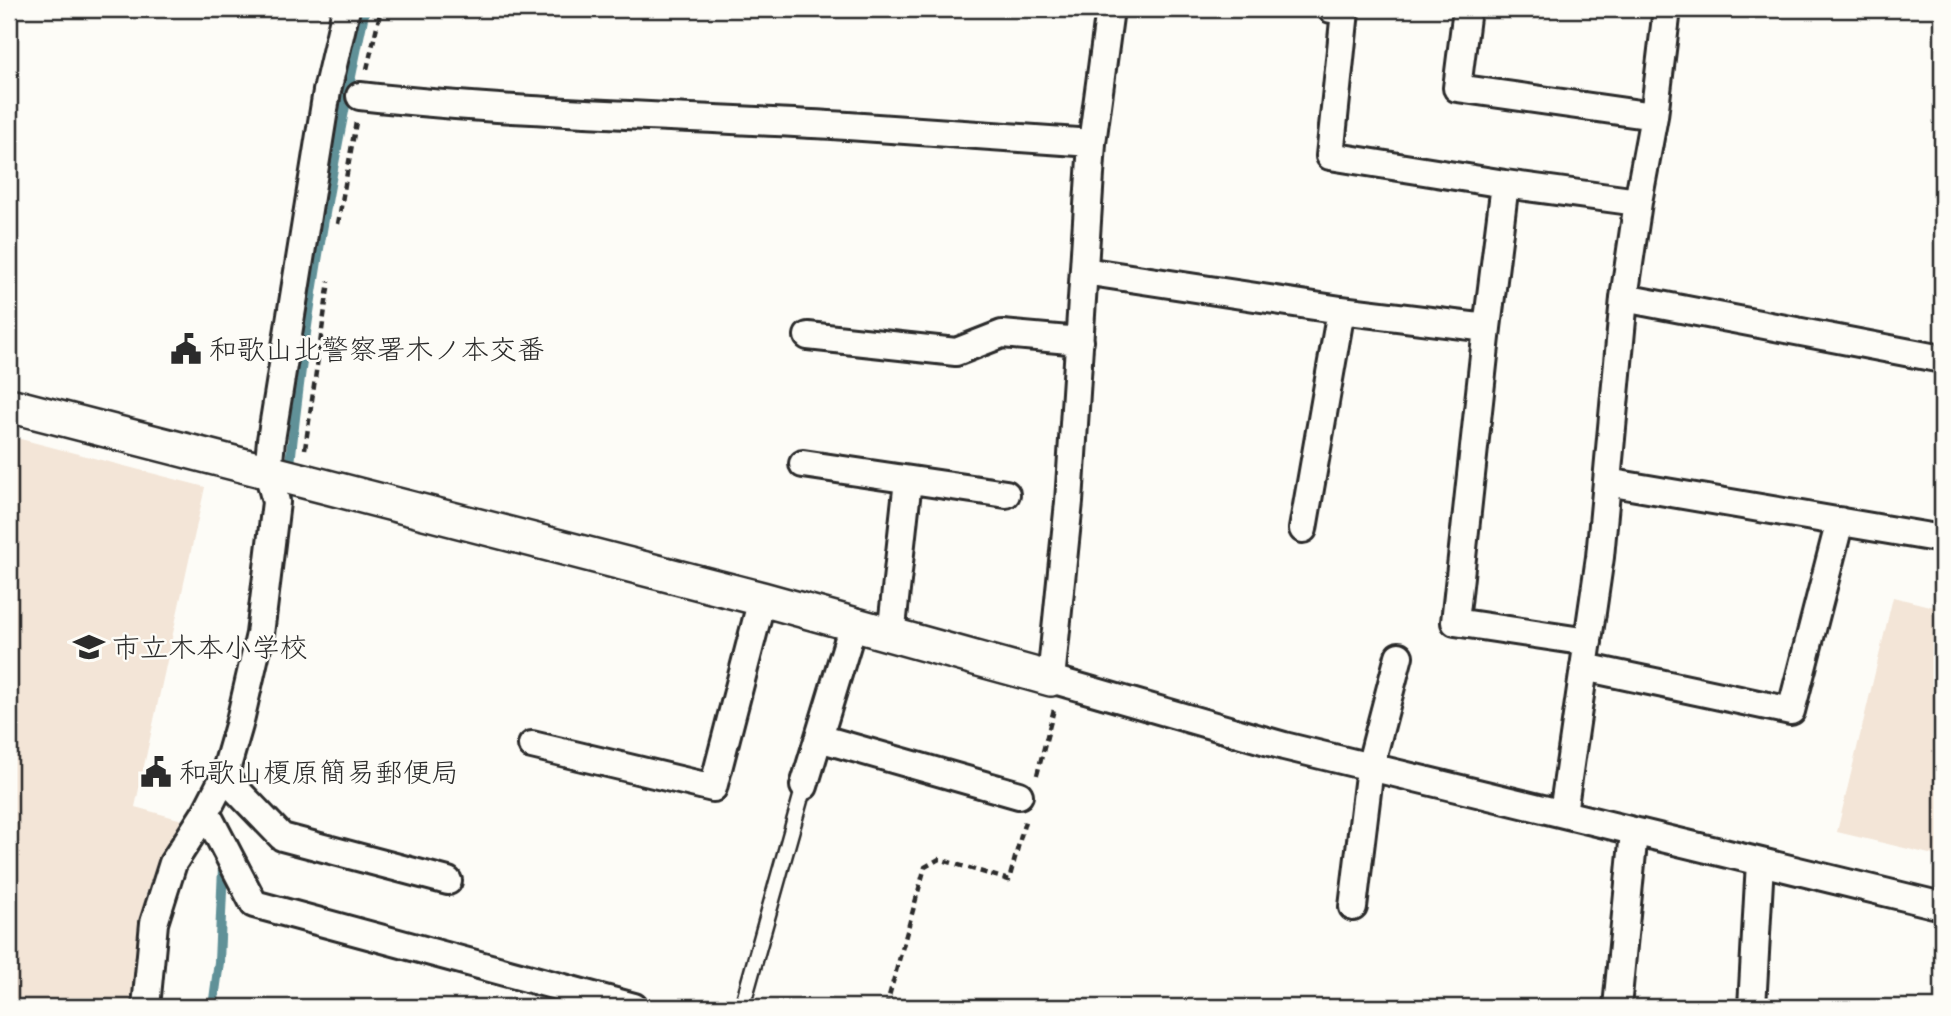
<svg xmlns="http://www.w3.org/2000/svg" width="1951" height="1016" font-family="Caveat,'Klee One',sans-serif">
<rect width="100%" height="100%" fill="#fdfcf7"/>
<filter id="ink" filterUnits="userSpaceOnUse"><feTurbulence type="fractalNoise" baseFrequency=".0143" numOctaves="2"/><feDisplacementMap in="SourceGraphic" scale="14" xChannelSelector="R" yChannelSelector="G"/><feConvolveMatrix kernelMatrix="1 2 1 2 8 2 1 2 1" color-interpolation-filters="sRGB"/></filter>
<g filter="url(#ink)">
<!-- built -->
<path fill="#f3e5d7" d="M9,436L205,487L135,807L186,821L146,893L134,1007H9Z
M1893,597L1942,609V857L1837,832Z"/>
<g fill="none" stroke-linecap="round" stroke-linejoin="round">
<!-- stream -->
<path stroke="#619198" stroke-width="10" d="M286,508C300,340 330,173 365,9
M213,1007L219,962L223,867"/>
<defs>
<path id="service" d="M742,1007L804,786"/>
<path id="minor" d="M1110,9L1092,143L1069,502L1051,679L1284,746L1942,906
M1331,9L1345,11L1330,156L1505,184
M1467,9L1457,88L1654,116
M360,96C523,114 685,116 848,126C930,131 1011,137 1092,143
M1084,271L1341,310L1303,529
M1624,298L1942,359
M1341,310L1487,328L1455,622L1588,642
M1487,328L1505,184L1638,202
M808,336L956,352L1002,334L1080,341
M803,464L1006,494
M1607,482L1942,539
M891,636L908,480
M1584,667L1791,711L1840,521
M819,738L1019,795
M532,745L713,788L762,599
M224,777L282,837L448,881
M804,786L853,625
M206,812L254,904L634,1007
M1563,813L1600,557L1624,298L1638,202L1654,116L1667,9
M1353,907L1370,767L1399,656
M146,1007L154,923L173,863L206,812L224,777L239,725L260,634L276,502L268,472L271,440L327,91L346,9
M1617,1007L1634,832
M1752,1007L1760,862"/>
<path id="tertiary" d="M9,405L762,599L1051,679"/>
</defs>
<!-- service casing -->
<use href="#service" stroke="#2b2b2b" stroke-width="19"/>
<!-- minor casing -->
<use href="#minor" stroke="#2b2b2b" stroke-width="32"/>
<!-- tertiary casing -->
<use href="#tertiary" stroke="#2b2b2b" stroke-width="38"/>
<!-- path -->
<path stroke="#2b2b2b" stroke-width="4.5" stroke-dasharray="7 5" stroke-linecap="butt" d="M367,69L381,9
M338,224L356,122
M305,449L329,281
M1037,775L1054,709
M886,1007L925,867L939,859L1009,880L1025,821"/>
<!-- service -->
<use href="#service" stroke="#fdfcf7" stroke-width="14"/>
<!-- minor -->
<use href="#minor" stroke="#fdfcf7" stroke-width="26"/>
<!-- tertiary -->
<use href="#tertiary" stroke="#fdfcf7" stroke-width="33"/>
</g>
</g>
<!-- icons -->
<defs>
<symbol id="civic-bare" viewBox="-9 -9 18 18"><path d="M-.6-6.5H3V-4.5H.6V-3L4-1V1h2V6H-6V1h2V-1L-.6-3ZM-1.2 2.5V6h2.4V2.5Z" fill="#2b2b2b" stroke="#fdfcf7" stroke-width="2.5" paint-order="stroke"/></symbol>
<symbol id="school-bare" viewBox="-9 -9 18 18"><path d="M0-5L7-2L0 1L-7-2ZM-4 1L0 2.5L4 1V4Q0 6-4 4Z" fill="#2b2b2b" stroke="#fdfcf7" stroke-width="2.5" paint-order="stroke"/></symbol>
</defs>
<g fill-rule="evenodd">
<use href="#civic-bare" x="164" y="327" width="44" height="44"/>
<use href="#school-bare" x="67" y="625" width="44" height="44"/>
<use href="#civic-bare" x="134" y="750" width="44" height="44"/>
</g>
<g text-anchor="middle" stroke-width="5" stroke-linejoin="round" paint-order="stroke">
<!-- poi labels -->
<g font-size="28" fill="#2b2b2b" stroke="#fdfcf7" text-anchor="start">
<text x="209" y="359">和歌山北警察署木ノ本交番</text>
<text x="112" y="657">市立木本小学校</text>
<text x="179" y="782">和歌山榎原簡易郵便局</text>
</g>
</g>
<!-- margin -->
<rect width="1951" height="1016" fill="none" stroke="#fdfcf7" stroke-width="35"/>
<rect x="18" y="18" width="1916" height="981" fill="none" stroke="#2b2b2b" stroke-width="2.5" filter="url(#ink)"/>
</svg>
